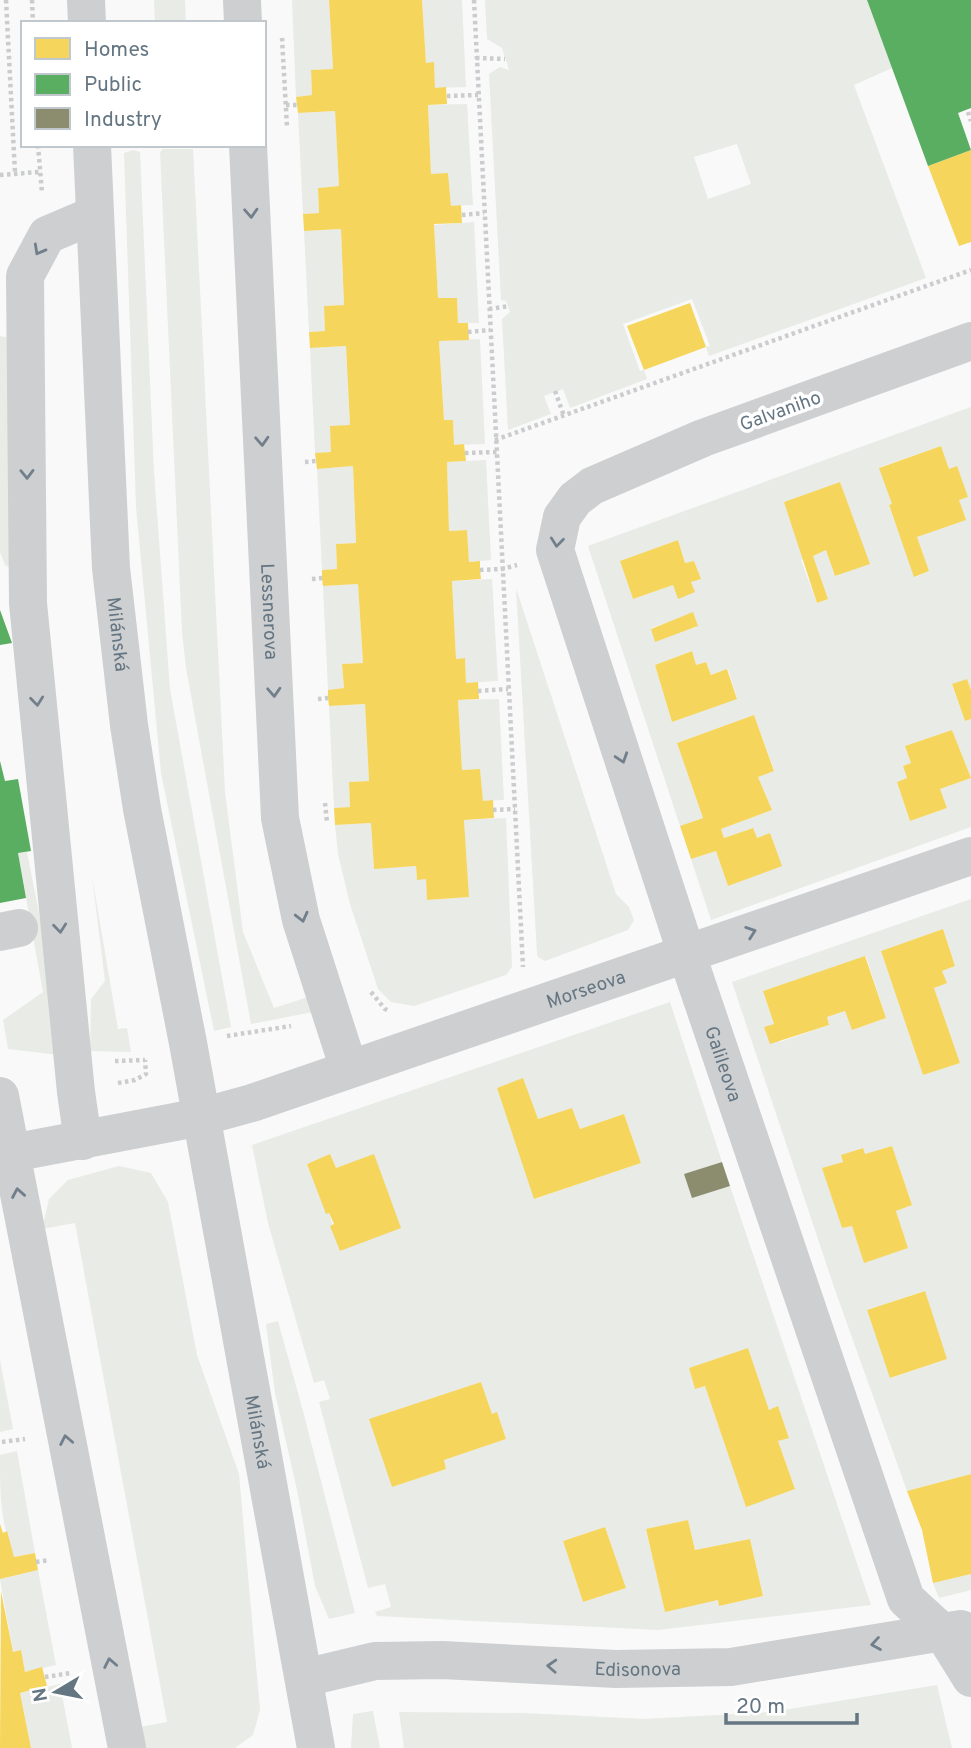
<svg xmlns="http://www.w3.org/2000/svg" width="971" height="1748" font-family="Overpass,sans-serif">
<rect width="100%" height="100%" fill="#f9f9f9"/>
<!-- green -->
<path fill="#e8ebe6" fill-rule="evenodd" d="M154,0H185L186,23H155Z
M292,0H329L333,69L311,70L312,95L296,97Z
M422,0H462L466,87L435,88L434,63H426Z
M485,0H867L892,68L854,85L926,278L709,356L706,347L710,346L692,299L623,324L640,371L644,370L647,379L570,408L563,389L544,396L551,414L508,430L502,319L510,312L506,301L501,300L489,74L500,67L509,70L502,48L487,39ZM737,144L751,184L708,199L694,157Z
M467,104L473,205L451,206L448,174H431L428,105Z
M335,111L339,186L318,188L319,213L303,214L298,113Z
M163,149H193L225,792L243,932L274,1008L311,996L313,1012L251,1024L186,668L182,632L160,152Z
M133,150L140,152L154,472L170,689L231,1027L214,1031L161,773L136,507L124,153Z
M474,222L479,323H458L457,298H438L434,225Z
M341,229L344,305L324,306L325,331L309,332L304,231Z
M0,336L10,338L9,567L5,565L0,552Z
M480,339L485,444L454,445L453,420H444L439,341Z
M346,346L350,425L331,452L315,453L310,348Z
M971,407V690L967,679L952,685L965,721L971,719V827L711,920L691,859L716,851L728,886L781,866L770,833L757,838L752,828L724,838L721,829L772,810L758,777L774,770L754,715L677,743L703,818L680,826L588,546ZM941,446L949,469L967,497L959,500L965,520L917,537L929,571L915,577L889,506L892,504L880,467ZM840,482L869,564L835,576L826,550L813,556L828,599L817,603L801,560L804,559L784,502ZM678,540L685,563L694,561L700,579L691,582L694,592L678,598L673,585L633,599L620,561ZM693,613L697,627L655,641L651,628ZM691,651L696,665L706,662L711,675L728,669L737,698L672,722L655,665ZM952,730L971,778L940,789L947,808L910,821L897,782L907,778L903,766L911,763L905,746Z
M486,460L491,560L469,562L467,530L449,531L447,462Z
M353,466L356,543L336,544L337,569L322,570L317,469Z
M492,579L498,681L466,683L465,658L456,659L452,581Z
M358,584L363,663L342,664L344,688L328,690L323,586Z
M516,588L616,894L629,907L634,920L628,930L545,961L538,957L537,954Z
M499,699L504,800L483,801L480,769L462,770L458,700Z
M365,704L369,781L349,782L350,807L334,808L329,706Z
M506,818L512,967L506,975L414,1006L391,1002L378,989L350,904L338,854L335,825L371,823L374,868L416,866L417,879H426L427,900L469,897L464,820Z
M27,852L53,985L59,1055L8,1049L3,1020L43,992L18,853Z
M92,876L118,1029L127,1028L131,1052L90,1051L91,999L105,981Z
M971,899V1474L907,1491L835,1290L732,982ZM943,929L955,966L942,971L946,983L934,988L960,1063L923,1075L881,951ZM866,956L886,1018L852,1030L845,1011L827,1017L829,1025L780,1042L764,1027L774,1024L763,991ZM892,1146L912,1205L896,1211L908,1248L864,1262L852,1226L842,1228L823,1168L843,1162L842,1155L862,1148L865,1154ZM924,1291L947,1359L891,1378L867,1310Z
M670,1002L722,1162L684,1174L692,1197L730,1186L871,1605L658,1630L377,1616L375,1612L391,1607L385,1584L368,1588L319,1402L330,1399L324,1380L314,1383L268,1223L252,1145ZM523,1079L538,1119L572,1108L580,1129L624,1114L641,1163L535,1199L497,1088ZM330,1155L336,1168L374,1155L340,1251L329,1213H326L307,1164ZM748,1348L769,1410L778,1407L789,1437L778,1441L795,1489L746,1506L705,1386L695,1388L689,1368ZM481,1382L492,1414L497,1413L506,1439L444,1460L446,1469L392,1487L370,1419ZM688,1520L695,1550L750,1539L763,1596L719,1606L718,1600L665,1611L646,1530ZM605,1527L626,1588L583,1602L563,1541Z
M119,1166L151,1173L168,1202L197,1355L239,1474L260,1710L253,1735L235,1748H145L134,1728L167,1722L75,1223L42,1229L49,1199L68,1180Z
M278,1321L303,1411L355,1613L329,1619L315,1586L297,1490L275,1393L266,1324Z
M0,1360L13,1429L0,1432Z
M17,1451L35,1553L14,1557C0,1519 0,1496 0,1455Z
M38,1570L56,1665L25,1672L21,1651L13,1652L0,1579Z
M971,1574V1590L939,1598L933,1583Z
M60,1684L72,1748H31L20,1693Z
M937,1685L952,1748H404L399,1712L524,1713L644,1719L771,1712Z
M373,1711L380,1748H351L353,1714Z"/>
<!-- homes -->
<path fill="#f6d55c" d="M329,0H422L426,63L434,62L435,88L446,87L447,104L428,105L431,174L448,173L451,206L461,205L462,223L434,224L438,298H457L458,323H468L469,340L439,341L444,420H453L454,445L464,444L466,461L447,462L449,531L467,530L469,562L480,561V570L481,579L452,581L456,659L465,658L466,683L478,682L479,699L458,700L462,770L480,769L483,801L493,800L494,818L464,820L469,897L427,900L426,879L417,880L416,866L374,869L371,823L335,825L334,808L350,807L349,782L369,781L365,704L329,706L328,698V690L344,688L342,664L363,663L358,584L323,586L322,578V570L337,569L336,544L356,543L353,466L317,469L315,453L331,452L330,426L350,425L346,346L310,348L309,332L325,331L324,306L344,305L341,229L304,231L303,214L319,213L318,188L339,186L335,111L298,113L296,97L312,95L311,70L333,69Z
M971,150V242L959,246L928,166Z
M690,303L706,347L644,370L627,326Z
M941,446L949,469L957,466L968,497L959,500L966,520L917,537L929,571L914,577L889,505L892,504L879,468Z
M840,482L870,564L835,576L826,550L813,556L828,599L817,603L784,502Z
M678,540L685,563L694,561L701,579L691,582L695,592L678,599L673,585L633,599L620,561Z
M693,612L698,626L655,642L651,629Z
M692,651L696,665L706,662L711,675L727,669L737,699L672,722L655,665Z
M967,679L971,690V719L965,721L952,684Z
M754,715L774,771L758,777L772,810L721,829L724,838L753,828L757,838L770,833L782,866L728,886L716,851L691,859L680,826L703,818L677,743Z
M952,730L971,778L940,789L947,808L910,821L897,782L907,778L903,766L911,763L905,746Z
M943,929L955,966L942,971L947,983L934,988L960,1063L923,1075L881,951Z
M865,956L886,1018L852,1030L845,1011L827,1017L829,1025L770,1044L764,1027L774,1024L763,991Z
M523,1078L538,1119L572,1108L580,1129L624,1114L641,1163L534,1199L497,1088Z
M892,1146L912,1205L896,1211L908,1248L864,1263L852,1226L842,1228L822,1168L843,1162L841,1155L863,1148L865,1154Z
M330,1154L336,1168L374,1154L401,1228L340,1251L330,1226L334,1224L329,1213L326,1214L307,1164Z
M925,1291L947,1359L890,1378L867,1310Z
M748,1348L769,1410L778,1406L789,1438L778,1441L795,1489L746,1507L705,1386L695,1389L689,1368Z
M481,1382L492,1414L497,1412L506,1439L444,1460L446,1469L392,1487L369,1419Z
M971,1474V1574L933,1583L922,1530L907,1491Z
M688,1520L695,1550L750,1539L763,1596L719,1606L718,1600L665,1612L646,1529Z
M0,1524L3,1533L7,1531L14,1557L35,1553L38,1570L0,1579Z
M605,1527L626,1588L583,1602L563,1541Z
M1,1591L13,1652L21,1650L25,1672L42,1667L47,1686L20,1693L31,1748H0Z"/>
<!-- public -->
<path fill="#5aae61" d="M867,0H971V108L958,113L971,150L928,166Z
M0,610L12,643L0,645Z
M0,761L5,781L18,779L31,851L18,853L26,898L0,903Z"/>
<!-- industry -->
<path fill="#8c8c6e" d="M722,1162L730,1186L692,1198L684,1174Z"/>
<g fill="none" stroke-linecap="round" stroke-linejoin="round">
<!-- path -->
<path stroke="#cbcccd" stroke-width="4.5" stroke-dasharray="3.5 3.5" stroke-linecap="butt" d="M6,0L15,173
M32,0L33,23
M474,0L523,967
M282,38L287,127
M476,58L505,59
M447,96L478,95
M286,105H297
M968,112L971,121
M38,145L42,193
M0,175L39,172
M462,215L484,213
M489,309L509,306
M468,332L490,330
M555,391L564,416
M495,440L971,270
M465,453L497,452
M305,462L316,461
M480,570L502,569L517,565
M312,579L322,578
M478,691L508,689
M318,699L328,698
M325,803L327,822
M493,810L515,809
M371,992L385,1009L389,1011
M227,1036L291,1026
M115,1061L145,1060
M118,1083L135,1080L146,1074L145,1060
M2,1442L25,1439
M36,1562L49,1560
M45,1677L71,1673"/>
<!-- minor -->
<g stroke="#cecfd0" stroke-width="38">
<path d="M86,0L87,23"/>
<path d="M242,0L243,23"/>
<path id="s1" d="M92,145L111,568L129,725L142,809L188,1043L316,1748"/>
<path id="s2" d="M248,145L280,818L301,920L349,1069"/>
<path id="s3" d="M971,341L703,438L592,486L575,499L562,517L555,550L687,955L906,1599L943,1633L971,1678"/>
<path d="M0,932L19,928"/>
<path d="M0,1096L127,1748"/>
<path d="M83,1141L76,1092L28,603L25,276L47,235L94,215"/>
<path id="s4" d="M12,1153L201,1117L252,1103L971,856"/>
<path id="s5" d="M304,1678L375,1661L442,1660L616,1669L731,1667L961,1629"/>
</g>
</g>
<!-- one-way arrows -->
<defs><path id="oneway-chevron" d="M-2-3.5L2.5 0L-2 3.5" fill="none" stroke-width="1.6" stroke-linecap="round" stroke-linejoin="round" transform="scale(1.75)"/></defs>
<g stroke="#707f8b">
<use href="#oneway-chevron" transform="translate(251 213) rotate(87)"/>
<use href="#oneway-chevron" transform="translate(39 250) rotate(119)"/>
<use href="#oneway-chevron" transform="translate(262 441) rotate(87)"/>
<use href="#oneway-chevron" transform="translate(27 474) rotate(89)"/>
<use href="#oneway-chevron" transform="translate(557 542) rotate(96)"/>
<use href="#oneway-chevron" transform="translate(274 692) rotate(87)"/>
<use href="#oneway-chevron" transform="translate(37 701) rotate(84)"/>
<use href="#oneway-chevron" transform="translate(622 758) rotate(72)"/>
<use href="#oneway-chevron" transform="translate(302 917) rotate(76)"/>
<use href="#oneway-chevron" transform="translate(60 928) rotate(84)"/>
<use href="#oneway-chevron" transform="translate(751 932) rotate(-19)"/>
<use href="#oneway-chevron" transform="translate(18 1193) rotate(-100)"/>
<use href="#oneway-chevron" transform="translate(66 1440) rotate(-101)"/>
<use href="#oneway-chevron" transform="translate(876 1644) rotate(171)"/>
<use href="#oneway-chevron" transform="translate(110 1663) rotate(-101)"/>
<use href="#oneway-chevron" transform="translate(552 1666) rotate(-177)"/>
</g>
<g text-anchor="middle" stroke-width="7" stroke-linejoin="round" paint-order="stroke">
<!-- street labels -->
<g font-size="19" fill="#657683" stroke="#fff">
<text transform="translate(780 410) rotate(-20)" y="7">Galvaniho</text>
<text dy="7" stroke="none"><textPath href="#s2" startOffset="467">Lessnerova</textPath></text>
<text dy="7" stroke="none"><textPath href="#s1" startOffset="490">Milánská</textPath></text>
<text dy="7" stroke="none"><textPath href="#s4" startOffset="598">Morseova</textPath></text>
<text dy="7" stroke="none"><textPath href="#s3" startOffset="1024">Galileova</textPath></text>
<text dy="7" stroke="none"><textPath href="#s1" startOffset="1300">Milánská</textPath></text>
<text dy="7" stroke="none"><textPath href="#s5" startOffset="336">Edisonova</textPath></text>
</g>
</g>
<!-- legend -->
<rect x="21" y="21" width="245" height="126" fill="#ffffff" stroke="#c1c8cd" stroke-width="2"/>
<rect x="35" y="38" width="35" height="21" fill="#f6d55c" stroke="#c1c8cd" stroke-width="2"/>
<text x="84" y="56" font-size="21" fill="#657683">Homes</text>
<rect x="35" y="74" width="35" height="21" fill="#5aae61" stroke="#c1c8cd" stroke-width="2"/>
<text x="84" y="91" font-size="21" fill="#657683">Public</text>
<rect x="35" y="108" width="35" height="21" fill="#8c8c6e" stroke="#c1c8cd" stroke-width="2"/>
<text x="84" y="126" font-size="21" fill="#657683">Industry</text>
<!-- north arrow -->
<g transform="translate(56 1692) rotate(260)" stroke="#ffffff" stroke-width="5" paint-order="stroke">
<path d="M0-5L12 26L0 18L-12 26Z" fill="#657683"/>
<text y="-10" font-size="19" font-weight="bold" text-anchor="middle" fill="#657683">N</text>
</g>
<!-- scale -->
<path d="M726 1713v10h131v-10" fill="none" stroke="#657683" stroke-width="3.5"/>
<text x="736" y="1713" font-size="21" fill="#657683" stroke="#ffffff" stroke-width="5" paint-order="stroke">20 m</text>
</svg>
